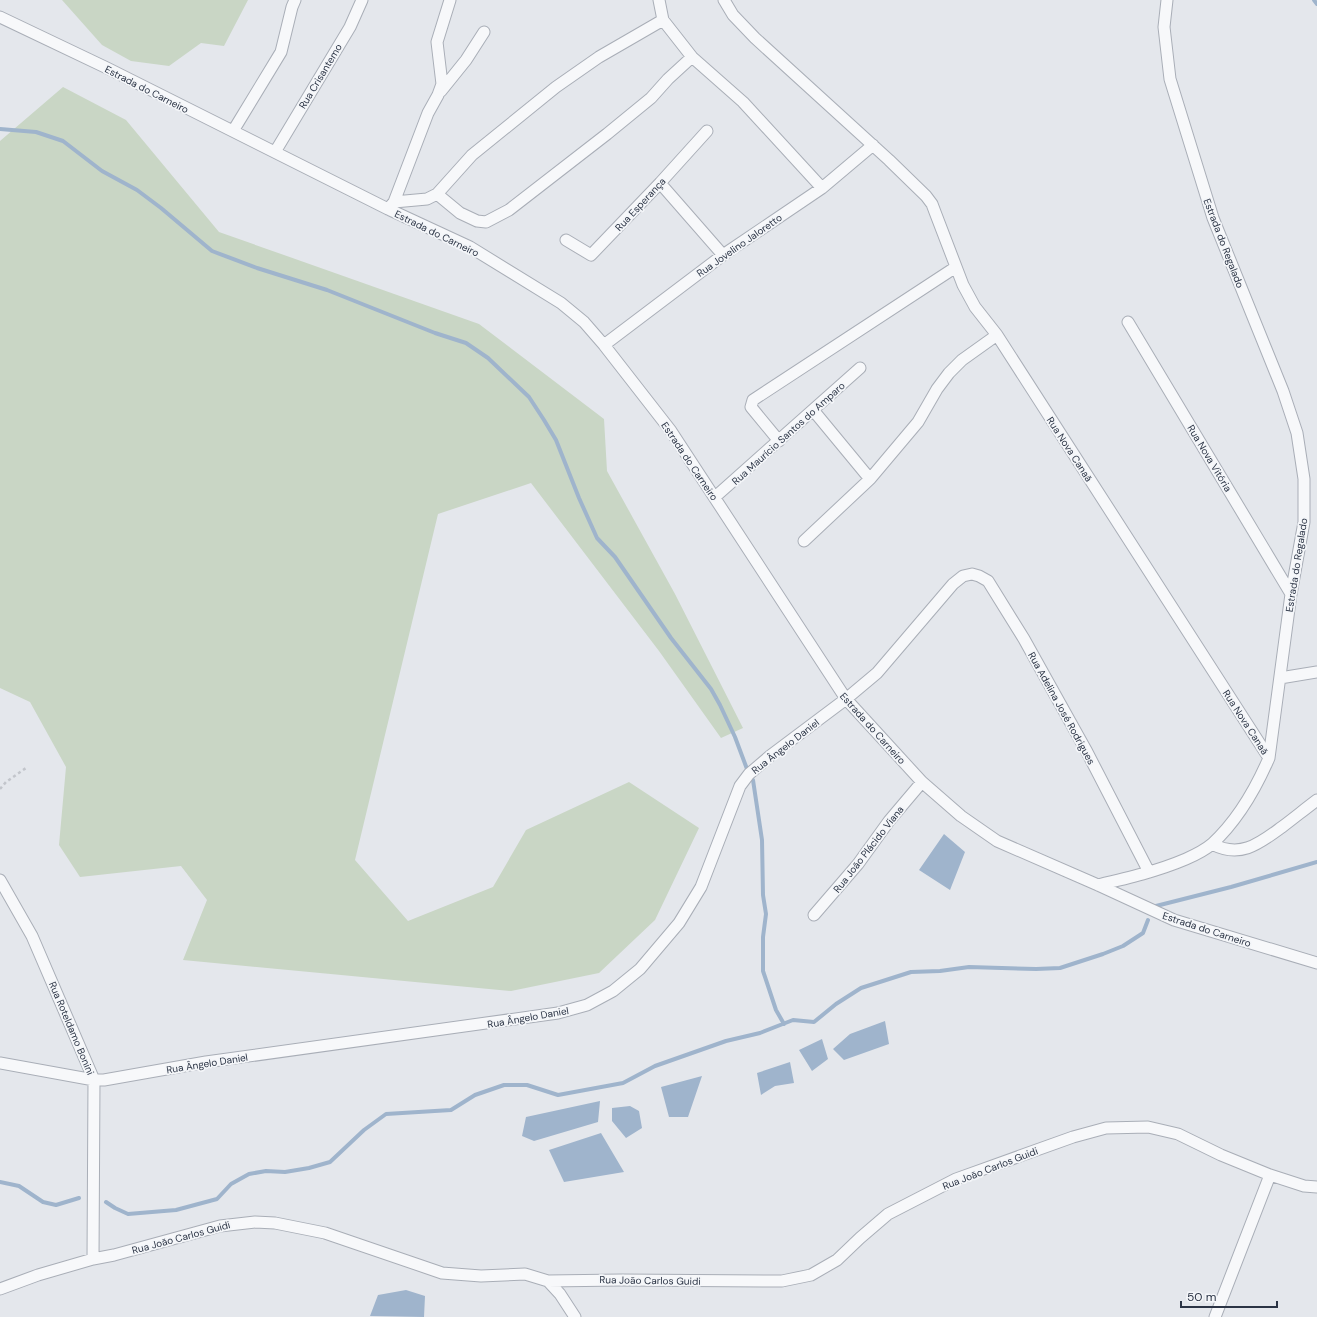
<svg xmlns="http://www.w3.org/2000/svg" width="1317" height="1317" font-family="'DM Sans',sans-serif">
<rect width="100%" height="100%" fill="#e4e7ec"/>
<!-- green -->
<path fill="#c9d6c5" d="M62,0H248L224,46L201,43L169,66L131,61L102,45Z
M63,87L126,120L219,232L479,324L604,419L607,471L675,594L743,728L721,738L659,651L531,483L438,514L355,860L408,921L493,887L526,830L629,782L699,828L655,920L599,973L511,991L183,960L207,900L181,866L80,877L59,845L66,767L30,702L0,688V141Z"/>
<!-- water -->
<path fill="#9fb4cc" d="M944,834L965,852L950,890L919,870Z
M885,1021L889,1044L844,1060L833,1049L850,1034Z
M822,1039L828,1059L812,1071L799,1050Z
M790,1062L794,1083L775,1086L761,1095L757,1073Z
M702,1076L688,1117H669L661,1087Z
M600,1101L598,1122L534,1141L522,1136L526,1117Z
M630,1106L639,1111L642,1128L626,1138L612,1121V1108Z
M601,1133L624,1172L564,1182L549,1150Z
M406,1290L425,1296L424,1317L370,1316L378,1295Z"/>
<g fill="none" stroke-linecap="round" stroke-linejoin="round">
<!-- stream -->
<path stroke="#9fb4cc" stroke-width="4" d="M1314,0L1317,4
M0,129L36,132L63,141L102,171L137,190L161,208L212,251L257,268L327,290L435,333L466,343L488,358L529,397L544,420L556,440L579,498L597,538L615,557L671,638L711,689L720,705L735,737L747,769
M753,780L762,840L763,895L766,914L763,937V971L776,1010L784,1024
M1156,906L1231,887L1317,862
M0,1182L19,1186L43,1202L56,1205L79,1198
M106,1202L115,1208L128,1214L176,1210L217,1199L231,1184L249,1174L266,1171L285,1172L309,1168L330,1162L364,1130L386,1114L451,1110L475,1095L504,1085H527L558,1095L623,1083L655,1066L726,1041L760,1033L793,1020L814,1022L836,1004L861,988L911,972L940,971L969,967L1036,969L1060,968L1103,954L1123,946L1143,933L1148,920"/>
<defs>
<path id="minor" d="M659,0L663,20L692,57L743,102L822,188
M724,0L733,15L755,38L889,160L926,196L932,204L935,212L963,285L975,307L997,335L1269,758
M0,17L107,68L388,209L470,247L561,303L584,322L604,345L671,431L846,699L922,782L961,816L997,841L1098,885L1174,920L1317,963
M441,91L466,60L484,32
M233,131L281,52L292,7L295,0
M275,152L350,27L362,0
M660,183L723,255
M437,194L460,213L477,221L486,222L509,210L607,134L651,98L668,79L692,57
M394,202L428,113L438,95L442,84L437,42L450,0
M388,209L394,202L427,199L437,194L472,155L556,87L599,57L663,20
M566,240L591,255L660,183L707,131
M1128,322L1291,594
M604,345L723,255L822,188L873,145
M813,410L870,479
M779,441L751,407L753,400L956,267
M715,497L860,368
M804,541L870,479L918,422L937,389L949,373L962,360L997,335
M1280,678L1317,672
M1212,844C1241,859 1260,843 1282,827C1294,818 1305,809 1317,800
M0,880L32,936L94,1080L93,1259
M1098,885C1128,878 1158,871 1186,859C1195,855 1205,850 1212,844C1237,821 1256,788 1269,758L1291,594L1304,522V479L1297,433L1283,391L1213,218L1170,79L1164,27L1167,0
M814,915L858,864L889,821L922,782
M0,1063L94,1080H104L206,1062L558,1013L587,1005L613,991L640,969L679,923L701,887L740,786L749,774L770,756L846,699L877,673L953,584L963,576L972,574L979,576L988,581L1024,639L1087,752L1149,872
M548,1281L560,1294L575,1317
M0,1289L38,1275L93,1259L114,1255L220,1226L255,1222L275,1223L325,1233L442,1273L481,1276L525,1274L548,1281L621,1280L782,1281L811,1275L837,1260L860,1238L888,1214L956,1179L1073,1137L1106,1128L1148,1127L1178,1134L1221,1155L1270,1175L1304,1186L1317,1187
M1215,1317L1270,1175"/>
</defs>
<!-- minor casing -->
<use href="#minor" stroke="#a9aeb7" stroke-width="13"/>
<!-- path -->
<path stroke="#c2c5cb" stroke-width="2.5" stroke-dasharray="3 3" stroke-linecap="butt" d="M0,789L6,782L26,768"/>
<!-- minor -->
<use href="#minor" stroke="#f7f8fa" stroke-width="11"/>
</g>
<g text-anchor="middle" stroke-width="3.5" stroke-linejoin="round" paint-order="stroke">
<!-- street labels -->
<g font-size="10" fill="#2b3445" stroke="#f4f6f9">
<text transform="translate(320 76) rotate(-59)" y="4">Rua Crisantemo</text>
<text transform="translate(147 89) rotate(27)" y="4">Estrada do Carneiro</text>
<text transform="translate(640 204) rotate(-47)" y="4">Rua Esperança</text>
<text transform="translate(437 233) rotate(26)" y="4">Estrada do Carneiro</text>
<text transform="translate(1224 243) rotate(69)" y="4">Estrada do Regalado</text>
<text transform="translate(739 245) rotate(-35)" y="4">Rua Jovelino Jaloretto</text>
<text transform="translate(788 433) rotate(-42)" y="4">Rua Maurício Santos do Amparo</text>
<text transform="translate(1070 449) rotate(57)" y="4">Rua Nova Canaã</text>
<text transform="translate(1210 458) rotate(59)" y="4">Rua Nova Vitória</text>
<text transform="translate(690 461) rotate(56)" y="4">Estrada do Carneiro</text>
<text transform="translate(1296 565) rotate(-81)" y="4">Estrada do Regalado</text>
<text transform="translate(1062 708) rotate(61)" y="4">Rua Adelina José Rodrigues</text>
<text transform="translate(1246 722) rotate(57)" y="4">Rua Nova Canaã</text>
<text transform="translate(873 728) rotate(48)" y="4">Estrada do Carneiro</text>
<text transform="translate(785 746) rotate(-38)" y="4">Rua Ângelo Daniel</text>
<text transform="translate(868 849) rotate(-52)" y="4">Rua João Plácido Viana</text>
<text transform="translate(1207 929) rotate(18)" y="4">Estrada do Carneiro</text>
<text transform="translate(528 1017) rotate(-10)" y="4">Rua Ângelo Daniel</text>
<text transform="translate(72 1028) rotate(67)" y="4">Rua Roteldamo Bonini</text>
<text transform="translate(207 1063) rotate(-9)" y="4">Rua Ângelo Daniel</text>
<text transform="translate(990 1168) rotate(-21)" y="4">Rua João Carlos Guidi</text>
<text transform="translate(181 1237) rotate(-15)" y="4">Rua João Carlos Guidi</text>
<text transform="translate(650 1280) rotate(1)" y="4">Rua João Carlos Guidi</text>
</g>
</g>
<!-- scale -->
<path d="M1181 1301v6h96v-6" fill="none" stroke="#2b3445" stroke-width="2"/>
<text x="1187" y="1301" font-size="12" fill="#2b3445" stroke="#f4f6f9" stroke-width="3" paint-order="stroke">50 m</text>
</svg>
